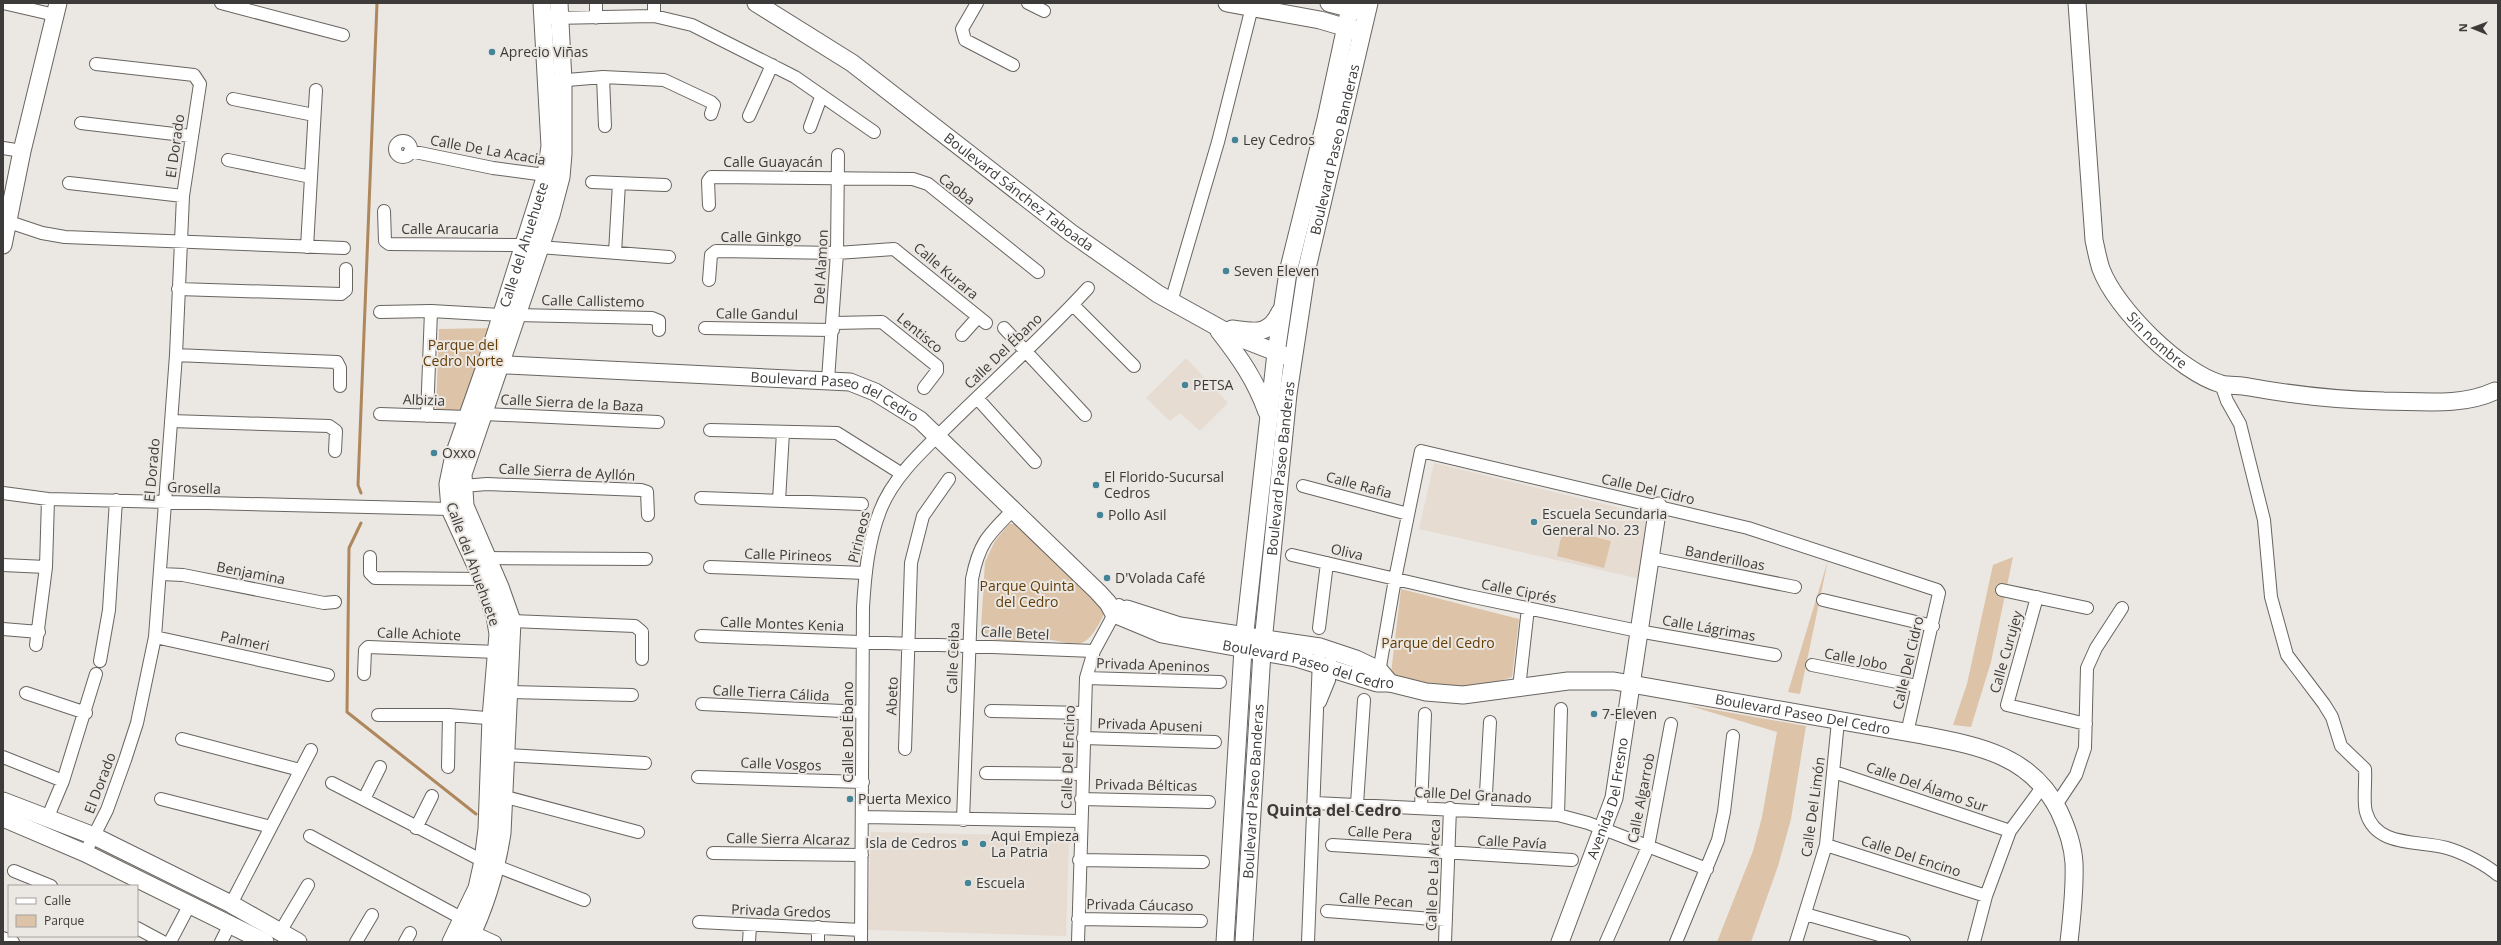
<svg xmlns="http://www.w3.org/2000/svg" width="2501" height="945" font-family="'Open Sans',sans-serif">
<rect width="100%" height="100%" fill="#ebe7e3"/>
<!-- built -->
<path fill="#e6dcd2" d="M1186,358L1228,403L1200,431L1180,413L1170,421L1146,398Z
M1434,463L1649,515L1641,579L1419,529Z
M871,832L1069,836L1066,936L868,930Z"/>
<!-- green -->
<path fill="#ddc3a8" d="M496,328L468,413L436,411L439,329Z
M1009,524H1019L1106,610C1083,658 1080,642 1036,638C1031,638 1026,640 1021,641C1010,642 998,640 987,638L981,628L985,562L995,541Z
M1563,529L1611,541L1604,568L1557,556Z
M2013,557L1991,662L1971,727L1953,725L1967,684L1993,565Z
M1828,560L1800,694L1788,692Z
M1401,589L1519,619L1512,677C1486,686 1440,692 1413,684C1406,681 1398,676 1391,673Z
M1687,705L1806,726L1791,819L1778,866L1751,942H1717L1753,851L1762,817L1777,732Z"/>
<g fill="none" stroke-linecap="round" stroke-linejoin="round">
<!-- stream -->
<path stroke="#af875c" stroke-width="3" d="M361,493L358,485L377,3
M361,523L349,548L347,712L476,814"/>
<defs>
<path id="street" d="M3,3L55,15
M221,3L343,35
M596,3V18
M654,3V16
M977,3L962,29L965,40L1013,65
M1028,3L1044,11
M552,18L654,16L692,25L795,77L874,132
M603,77L605,126
M555,81L603,77L664,80L711,102L714,105L711,114
M233,99L314,115
M749,116L772,65
M81,123L191,136
M810,127L821,97
M395 149a8 8 0 1 1 16 0a8 8 0 1 1-16 0Z
M3,148L22,151
M410,151L493,168L553,176
M228,160L311,177
M592,182L665,185
M69,183L183,196
M709,205L708,181L711,177L913,179L928,184L1038,272
M384,211L385,241L389,244L522,245
M3,220L42,233L65,237L344,248
M307,247L316,90
M539,247L669,257
M615,253L619,183
M709,280L711,255L716,251L837,253L894,249L986,323
M178,289L341,294L346,290V269
M1171,302L1218,142L1253,3
M1073,305L1134,366
M380,312L431,311L501,315
M516,315L652,318L659,321V330
M834,323L882,322L937,366V371L924,388
M705,328L833,330
M1004,328L1085,415
M962,335L978,317
M176,355L337,362L340,368V386
M828,380L837,253L838,155
M2221,384L2227,401L2240,424L2264,520L2271,597L2287,655L2324,704L2332,717L2341,746L2365,769C2366,781 2363,802 2366,812C2376,848 2419,840 2447,848C2464,853 2485,864 2498,875
M977,398L1035,462
M380,414L467,417
M484,414L658,422
M427,416L431,311
M171,421L329,426L336,431L335,451
M710,430L837,433L902,474
M463,486L487,484L641,490L647,492L648,515
M1303,486L1408,514
M3,493L48,499L450,509
M701,498L862,504
M779,501L783,432
M1292,555L1469,596L1638,631L1775,655
M370,557V573L375,578L482,579
M487,558L646,559
M1650,558L1795,587
M3,565L46,567
M710,567L866,573
M161,574L183,575L324,603L335,602
M2002,590L2087,608
M2037,597L2007,705L2086,724
M1823,600L1933,626
M512,621L635,626L642,632V659
M1319,628L1327,563
M3,629L39,632
M701,636L1094,651
M155,637L328,675
M36,645L46,567L48,499
M100,661L109,610L116,500
M1812,665L1917,686
M364,674L365,650L368,647L497,652
M1086,678L1220,682
M1378,678L1395,579L1421,451L1748,528L1937,590L1939,593L1907,733
M1519,688L1528,608
M510,692L632,695
M26,693L86,713
M1320,702L1329,680L1330,662
M702,704L862,712
M991,711L1084,713
M378,715H449L499,719
M1083,738L1215,742
M182,739L300,770
M905,749L911,563L923,516L949,479
M506,755L645,763
M3,757L63,781
M448,767L449,715
M1834,772L2010,831
M986,773L1082,774
M698,777L863,782
M332,783L483,861L584,900
M502,796L638,832
M161,799L271,827
M364,799L380,767
M1081,799L1209,802
M1315,803L1558,815L1588,823L1707,869
M1357,804L1364,700
M2056,805L2076,775L2085,748L2087,668L2096,648L2122,608
M1421,807L1425,714
M1485,811L1490,722
M1558,815L1561,709
M863,817L1080,821
M47,819L63,781L96,674
M963,820L972,579C979,543 988,535 1013,510
M416,828L432,796
M310,836L463,919
M1332,845L1572,860
M1826,845L1986,896
M85,853L107,810L125,760L137,723L155,637L176,355L183,196L200,84L194,75L96,64
M713,853L862,855
M1079,860L1203,862
M14,871L51,886
M231,904L311,750
M1327,911L1446,920
M1805,914L1904,942
M1078,919L1201,921
M699,922L861,930
M137,928L163,942
M280,932L308,885
M473,932L495,942
M3,938L13,942
M170,942L190,904
M221,942L230,924
M356,942L372,915
M405,942L410,933
M749,942L750,925
M818,942V927
M861,942L863,607C865,575 868,542 880,511C894,474 929,445 956,418C1000,375 1047,333 1088,288
M1078,942L1086,678L1094,651L1119,605
M1308,942L1319,658
M1445,942L1450,808
M1606,942L1648,847L1671,724
M1676,942L1718,840L1724,812L1733,736
M1796,942L1826,845L1838,721
M1974,942L1986,896L2010,831L2043,786"/>
<g id="secondary">
<path id="s1" d="M756,3L852,63L1071,233L1158,294L1232,335L1286,356"/>
<path d="M1227,3L1320,20L1354,30"/>
<path d="M1329,3L1360,11"/>
<path id="s2" d="M2077,3L2094,240C2096,249 2098,260 2101,269C2116,309 2180,372 2221,384C2230,386 2240,385 2249,387C2293,395 2339,400 2384,401C2420,401 2461,407 2495,391"/>
<path d="M3,245L22,151L58,3"/>
<path d="M1232,329C1255,332 1269,336 1280,312"/>
<path d="M1219,331C1240,358 1255,379 1267,412"/>
<path id="s3" d="M486,364L850,382L875,392L920,420L1098,592L1108,603L1114,614L1162,634L1296,658L1377,683H1390L1426,692L1463,695L1568,681H1614L1922,735C1979,746 2031,755 2059,811C2067,828 2073,845 2074,863C2075,889 2072,916 2069,942"/>
<path d="M1127,609L1180,626L1320,647L1356,659L1379,670L1390,683"/>
<path d="M3,801L94,836L231,904L298,942"/>
<path d="M3,818L85,853L265,942"/>
<path id="s4" d="M451,942L477,888L483,861L487,829L491,718L498,634L495,616L482,579L450,509L448,484L454,455L486,364L546,175L550,146L542,3"/>
<path d="M468,942C486,906 496,872 502,833L512,621L500,587L465,506L463,474L551,215L561,177L563,154V81L559,3"/>
<path d="M1225,942L1243,649L1276,353L1288,272L1326,119L1351,3"/>
<path id="s5" d="M1244,942L1262,652L1288,394L1307,268L1369,3"/>
<path id="s6" d="M1560,942L1614,798L1658,506"/>
</g>
</defs>
<!-- street casing -->
<use href="#street" stroke="#686561" stroke-width="14"/>
<!-- secondary casing -->
<use href="#secondary" stroke="#686561" stroke-width="19"/>
<!-- street -->
<use href="#street" stroke="#fff" stroke-width="12"/>
<!-- secondary -->
<use href="#secondary" stroke="#fff" stroke-width="17"/>
</g>
<!-- markers -->
<g fill="#438496" stroke="#ebe7e3" stroke-width="1.5">
<circle cx="492" cy="52" r="4"/>
<circle cx="1235" cy="140" r="4"/>
<circle cx="1226" cy="271" r="4"/>
<circle cx="1185" cy="385" r="4"/>
<circle cx="434" cy="453" r="4"/>
<circle cx="1096" cy="485" r="4"/>
<circle cx="1100" cy="515" r="4"/>
<circle cx="1534" cy="522" r="4"/>
<circle cx="1107" cy="578" r="4"/>
<circle cx="1594" cy="714" r="4"/>
<circle cx="850" cy="799" r="4"/>
<circle cx="965" cy="843" r="4"/>
<circle cx="983" cy="844" r="4"/>
<circle cx="968" cy="883" r="4"/>
</g>
<g text-anchor="middle" stroke-width="4" stroke-linejoin="round" paint-order="stroke">
<!-- poi labels -->
<g font-size="14" fill="#3d3b39" stroke="#ebe7e3" text-anchor="start">
<text x="500" y="57">Aprecio Viñas</text>
<text x="1243" y="145">Ley Cedros</text>
<text x="1234" y="276">Seven Eleven</text>
<text x="1193" y="390">PETSA</text>
<text x="442" y="458">Oxxo</text>
<text x="1104" y="482">El Florido-Sucursal<tspan x="1104" dy="16">Cedros</tspan></text>
<text x="1542" y="519">Escuela Secundaria<tspan x="1542" dy="16">General No. 23</tspan></text>
<text x="1108" y="520">Pollo Asil</text>
<text x="1115" y="583">D'Volada Café</text>
<text x="1602" y="719">7-Eleven</text>
<text x="858" y="804">Puerta Mexico</text>
<text x="991" y="841">Aqui Empieza<tspan x="991" dy="16">La Patria</tspan></text>
<text x="957" y="848" text-anchor="end">Isla de Cedros</text>
<text x="976" y="888">Escuela</text>
</g>
<!-- street labels -->
<g font-size="14" fill="#3d3b39" stroke="#ebe7e3">
<text transform="translate(175 146) rotate(-82)" y="5">El Dorado</text>
<text transform="translate(488 150) rotate(10)" y="5">Calle De La Acacia</text>
<text dy="5" stroke="none"><textPath href="#s5" startOffset="799">Boulevard Paseo Banderas</textPath></text>
<text x="773" y="167">Calle Guayacán</text>
<text transform="translate(957 189) rotate(38)" y="5">Caoba</text>
<text dy="5" stroke="none"><textPath href="#s1" startOffset="324">Boulevard Sánchez Taboada</textPath></text>
<text x="450" y="234">Calle Araucaria</text>
<text x="761" y="242">Calle Ginkgo</text>
<text dy="5" stroke="none"><textPath href="#s4" startOffset="726">Calle del Ahuehuete</textPath></text>
<text transform="translate(821 267) rotate(-87)" y="5">Del Alamon</text>
<text transform="translate(946 271) rotate(40)" y="5">Calle Kurara</text>
<text transform="translate(593 301) rotate(1)" y="5">Calle Callistemo</text>
<text transform="translate(757 314) rotate(1)" y="5">Calle Gandul</text>
<text transform="translate(920 333) rotate(39)" y="5">Lentisco</text>
<text dy="5" stroke="none"><textPath href="#s2" startOffset="359">Sin nombre</textPath></text>
<text transform="translate(1003 351) rotate(-44)" y="5">Calle Del Ébano</text>
<text transform="translate(424 400) rotate(2)" y="5">Albizia</text>
<text dy="5" stroke="none"><textPath href="#s3" startOffset="353">Boulevard Paseo del Cedro</textPath></text>
<text transform="translate(572 403) rotate(3)" y="5">Calle Sierra de la Baza</text>
<text dy="5" stroke="none"><textPath href="#s5" startOffset="475">Boulevard Paseo Banderas</textPath></text>
<text transform="translate(152 470) rotate(-85)" y="5">El Dorado</text>
<text transform="translate(567 472) rotate(3)" y="5">Calle Sierra de Ayllón</text>
<text transform="translate(1359 485) rotate(15)" y="5">Calle Rafia</text>
<text transform="translate(194 488) rotate(2)" y="5">Grosella</text>
<text transform="translate(1648 489) rotate(13)" y="5">Calle Del Cidro</text>
<text transform="translate(859 537) rotate(-76)" y="5">Pirineos</text>
<text transform="translate(1347 552) rotate(13)" y="5">Oliva</text>
<text transform="translate(788 555) rotate(2)" y="5">Calle Pirineos</text>
<text transform="translate(1725 558) rotate(11)" y="5">Banderilloas</text>
<text transform="translate(473 564) rotate(70)" y="5">Calle del Ahuehuete</text>
<text transform="translate(251 573) rotate(11)" y="5">Benjamina</text>
<text transform="translate(1519 591) rotate(11)" y="5">Calle Ciprés</text>
<text transform="translate(782 624) rotate(2)" y="5">Calle Montes Kenia</text>
<text transform="translate(1709 628) rotate(10)" y="5">Calle Lágrimas</text>
<text transform="translate(1015 633) rotate(3)" y="5">Calle Betel</text>
<text transform="translate(419 634) rotate(2)" y="5">Calle Achiote</text>
<text transform="translate(245 641) rotate(12)" y="5">Palmeri</text>
<text transform="translate(2006 652) rotate(-74)" y="5">Calle Curujey</text>
<text transform="translate(953 658) rotate(-88)" y="5">Calle Ceiba</text>
<text dy="5" stroke="none"><textPath href="#s3" startOffset="921">Boulevard Paseo del Cedro</textPath></text>
<text transform="translate(1856 659) rotate(11)" y="5">Calle Jobo</text>
<text transform="translate(1908 663) rotate(-77)" y="5">Calle Del Cidro</text>
<text transform="translate(1153 665) rotate(2)" y="5">Privada Apeninos</text>
<text transform="translate(771 693) rotate(3)" y="5">Calle Tierra Cálida</text>
<text transform="translate(892 696) rotate(-88)" y="5">Abeto</text>
<text dy="5" stroke="none"><textPath href="#s3" startOffset="1423">Boulevard Paseo Del Cedro</textPath></text>
<text transform="translate(1150 725) rotate(2)" y="5">Privada Apuseni</text>
<text transform="translate(848 732) rotate(-90)" y="5">Calle Del Ëbano</text>
<text transform="translate(1068 757) rotate(-88)" y="5">Calle Del Encino</text>
<text transform="translate(781 764) rotate(2)" y="5">Calle Vosgos</text>
<text transform="translate(100 783) rotate(-69)" y="5">El Dorado</text>
<text transform="translate(1146 785) rotate(1)" y="5">Privada Bélticas</text>
<text transform="translate(1927 787) rotate(19)" y="5">Calle Del Álamo Sur</text>
<text dy="5" stroke="none"><textPath href="#s5" startOffset="151">Boulevard Paseo Banderas</textPath></text>
<text transform="translate(1473 795) rotate(3)" y="5">Calle Del Granado</text>
<text dy="5" stroke="none"><textPath href="#s6" startOffset="152">Avenida Del Fresno</textPath></text>
<text transform="translate(1641 798) rotate(-79)" y="5">Calle Algarrob</text>
<text transform="translate(1813 807) rotate(-82)" y="5">Calle Del Limón</text>
<text transform="translate(1380 833) rotate(4)" y="5">Calle Pera</text>
<text transform="translate(788 839) rotate(1)" y="5">Calle Sierra Alcaraz</text>
<text transform="translate(1512 842) rotate(3)" y="5">Calle Pavía</text>
<text transform="translate(1911 856) rotate(18)" y="5">Calle Del Encino</text>
<text transform="translate(1433 875) rotate(-88)" y="5">Calle De La Areca</text>
<text transform="translate(1376 900) rotate(4)" y="5">Calle Pecan</text>
<text transform="translate(1140 905) rotate(1)" y="5">Privada Cáucaso</text>
<text transform="translate(781 911) rotate(2)" y="5">Privada Gredos</text>
</g>
<!-- park labels -->
<g font-size="14" fill="#643d05" stroke="#ebe7e3">
<text x="463" y="350">Parque del<tspan x="463" dy="16">Cedro Norte</tspan></text>
<text x="1027" y="591">Parque Quinta<tspan x="1027" dy="16">del Cedro</tspan></text>
<text x="1438" y="648">Parque del Cedro</text>
</g>
<!-- quarter labels -->
<g font-size="16" font-weight="bold" fill="#3d3b39" stroke="#ebe7e3">
<text x="1334" y="816">Quinta del Cedro</text>
</g>
</g>
<!-- border -->
<rect width="2501" height="945" fill="none" stroke="#3d3b39" stroke-width="8"/>
<!-- legend -->
<rect x="8" y="885" width="130" height="52" fill="#ebe7e3" stroke="#a5a29f"/>
<rect x="16" y="898" width="20" height="6" fill="#ffffff" stroke="#a5a29f"/>
<text x="44" y="905" font-size="12" fill="#3d3b39">Calle</text>
<rect x="16" y="915" width="20" height="12" fill="#ddc3a8" stroke="#a5a29f"/>
<text x="44" y="925" font-size="12" fill="#3d3b39">Parque</text>
<!-- north arrow -->
<g transform="translate(2473 28) rotate(271)" stroke="#ebe7e3" stroke-width="3" paint-order="stroke">
<path d="M0-3L7 15L0 10L-7 15Z" fill="#3d3b39"/>
<text y="-6" font-size="11" font-weight="bold" text-anchor="middle" fill="#3d3b39">N</text>
</g>
</svg>
